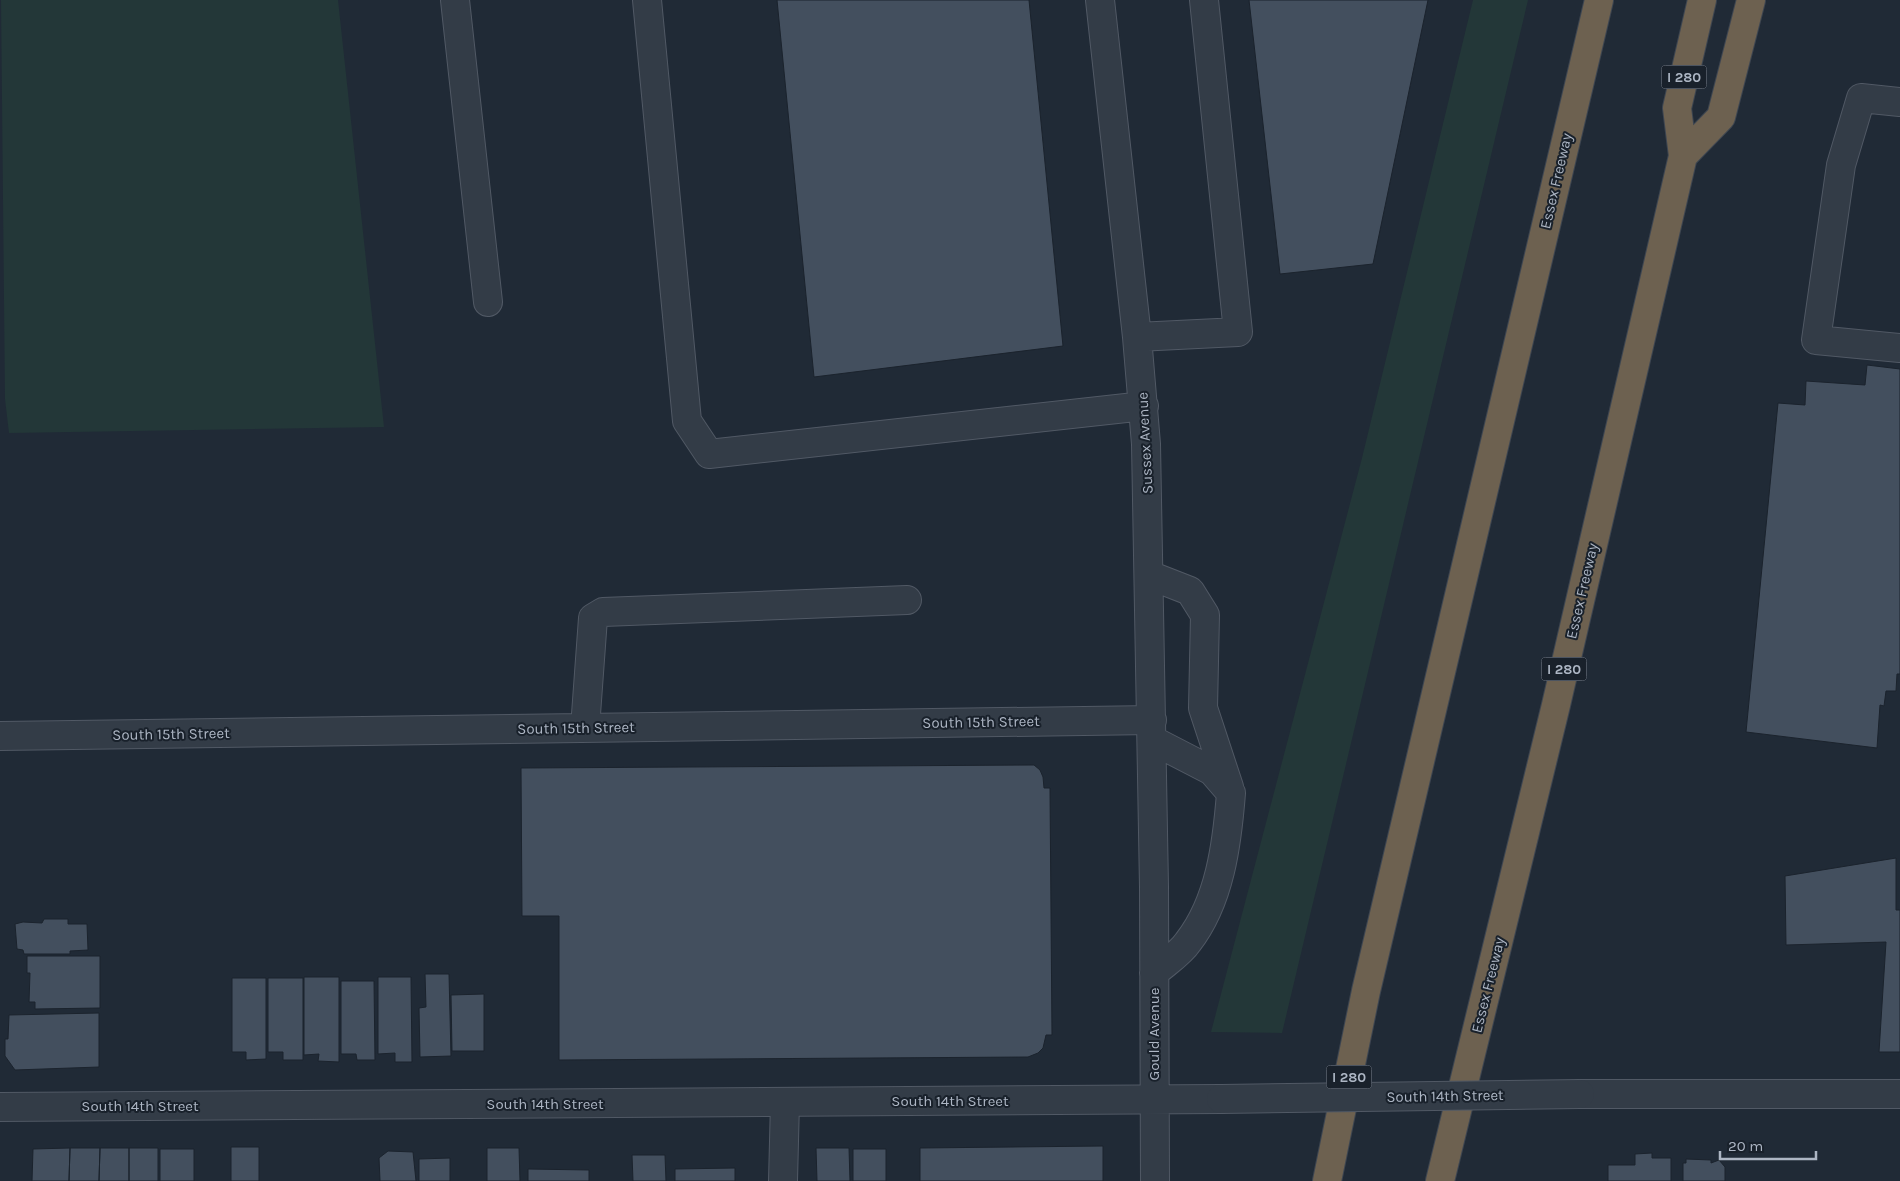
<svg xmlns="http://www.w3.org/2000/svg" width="1900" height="1181" font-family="Karla,sans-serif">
<rect width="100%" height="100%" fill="#202a36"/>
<!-- green -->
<path fill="#233738" d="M1,0H338L384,427L9,433L5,399Z
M1473,0H1528L1282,1033L1211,1032L1362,458Z"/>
<!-- building -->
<path fill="#434f5e" stroke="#1b232d" d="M777,0H1029L1063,346L814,377Z
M1249,0H1428L1373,264L1280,274Z
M1867,365L1900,369V674H1897L1896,691H1886L1884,706L1880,705L1877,748L1746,732L1778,403L1805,405L1806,381L1865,385Z
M1034,765L1040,770L1043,777L1044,788H1050L1052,1035H1046L1043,1048L1038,1053L1028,1057L559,1060V916H522L521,768Z
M1896,858V910H1900V1052H1879L1886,942L1786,945L1785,876Z
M44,919H68V924H87L88,950L70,951V954H24L23,950L17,949L15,924L23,922L42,923Z
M27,956H100V1008L35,1009V1002H29L30,973H27Z
M425,974H449L451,1056L420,1057L419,1008L426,1007Z
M304,977H339V1062L318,1061L319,1054L304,1055Z
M378,977H411L412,1062H395V1053L378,1054Z
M232,978H266V1059L246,1060V1052H232Z
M268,978H303V1060H283V1052H268Z
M341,981H374L375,1060H357L356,1054H341Z
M484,994V1051H452L451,995Z
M99,1013V1067L15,1070L5,1056V1039H8L9,1015Z
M1103,1146V1181H920V1148Z
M231,1147H259V1181H231Z
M70,1148L69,1181H32L33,1149Z
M70,1148H100L99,1181H69Z
M100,1148H129V1181H99Z
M129,1148H158V1181H129Z
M487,1148H519L520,1181H487Z
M816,1148H849L850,1181H817Z
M160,1149H194V1181H160Z
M853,1149H886V1181H853Z
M388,1151L413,1152L416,1181H380L379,1158Z
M1652,1153V1158H1671V1181H1608V1165H1635V1154Z
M632,1155H665L666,1181H633Z
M450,1158V1181H419V1159Z
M1686,1159L1711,1160V1163L1719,1160L1725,1167V1181H1683V1163H1686Z
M735,1168V1181H675V1169Z
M528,1169L589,1170V1181H528Z"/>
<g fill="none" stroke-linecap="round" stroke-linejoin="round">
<defs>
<path id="minor" d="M455,0L488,302
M647,0L687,421L709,454L1144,406
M1100,0L1137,337L1146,444L1154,887L1155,1181
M1900,102L1861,98L1841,165L1816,340L1900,348
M1137,337L1238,332L1204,0
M1149,575L1190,591L1205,615L1203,708L1229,787
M585,728L593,618L603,612L907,600
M0,736L1152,720
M1152,740L1212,771L1231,793C1227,844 1220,901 1188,942C1180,954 1165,963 1154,973
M1580,1094H1900
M0,1107L1221,1099
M783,1181L785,1102"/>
<path id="highway" d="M1683,156L1721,117L1751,0
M1327,1181L1366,991L1599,0
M1440,1181L1556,705L1683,156L1677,108L1702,0"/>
</defs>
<!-- minor casing -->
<use href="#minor" stroke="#515965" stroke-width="30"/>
<!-- highway casing -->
<use href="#highway" stroke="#3e4651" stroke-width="30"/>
<!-- minor -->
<use href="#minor" stroke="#333c47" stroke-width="28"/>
<!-- highway -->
<use href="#highway" stroke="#6d6150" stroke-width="28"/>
<defs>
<path id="minor-bridge" d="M1221,1099L1580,1094"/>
</defs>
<!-- minor-bridge casing -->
<use href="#minor-bridge" stroke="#515965" stroke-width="30" stroke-linecap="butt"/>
<!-- minor-bridge -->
<use href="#minor-bridge" stroke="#333c47" stroke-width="28"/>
</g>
<g text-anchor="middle" stroke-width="4" stroke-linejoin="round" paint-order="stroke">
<!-- shield labels -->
<g fill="#19212b" stroke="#818996" stroke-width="1">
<rect x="1661.5" y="65.5" width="45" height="23" rx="4"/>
<rect x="1541.5" y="657.5" width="45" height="23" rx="4"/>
<rect x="1326.5" y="1065.5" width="45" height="23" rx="4"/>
</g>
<g font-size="14" font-weight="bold" fill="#adb6c4">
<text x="1684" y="82">I 280</text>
<text x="1564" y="674">I 280</text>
<text x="1349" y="1082">I 280</text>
</g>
<!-- street labels -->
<g font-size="15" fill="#adb6c4" stroke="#19212b">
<text transform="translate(1556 181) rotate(-77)" y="5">Essex Freeway</text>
<text transform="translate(1145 443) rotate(-93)" y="5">Sussex Avenue</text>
<text transform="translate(1582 591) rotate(-77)" y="5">Essex Freeway</text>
<text transform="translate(981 722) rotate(-1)" y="5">South 15th Street</text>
<text transform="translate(576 728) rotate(-1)" y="5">South 15th Street</text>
<text transform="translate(171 734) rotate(-1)" y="5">South 15th Street</text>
<text transform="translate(1488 985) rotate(-76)" y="5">Essex Freeway</text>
<text transform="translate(1154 1034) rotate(-90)" y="5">Gould Avenue</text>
<text transform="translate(1445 1096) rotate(-1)" y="5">South 14th Street</text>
<text x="950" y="1106">South 14th Street</text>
<text x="545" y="1109">South 14th Street</text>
<text x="140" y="1111">South 14th Street</text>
</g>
</g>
<!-- scale -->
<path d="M1720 1151v8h96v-8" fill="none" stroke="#adb6c4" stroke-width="2.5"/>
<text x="1728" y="1151" font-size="15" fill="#adb6c4" stroke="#19212b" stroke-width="4" paint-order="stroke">20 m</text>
</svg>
